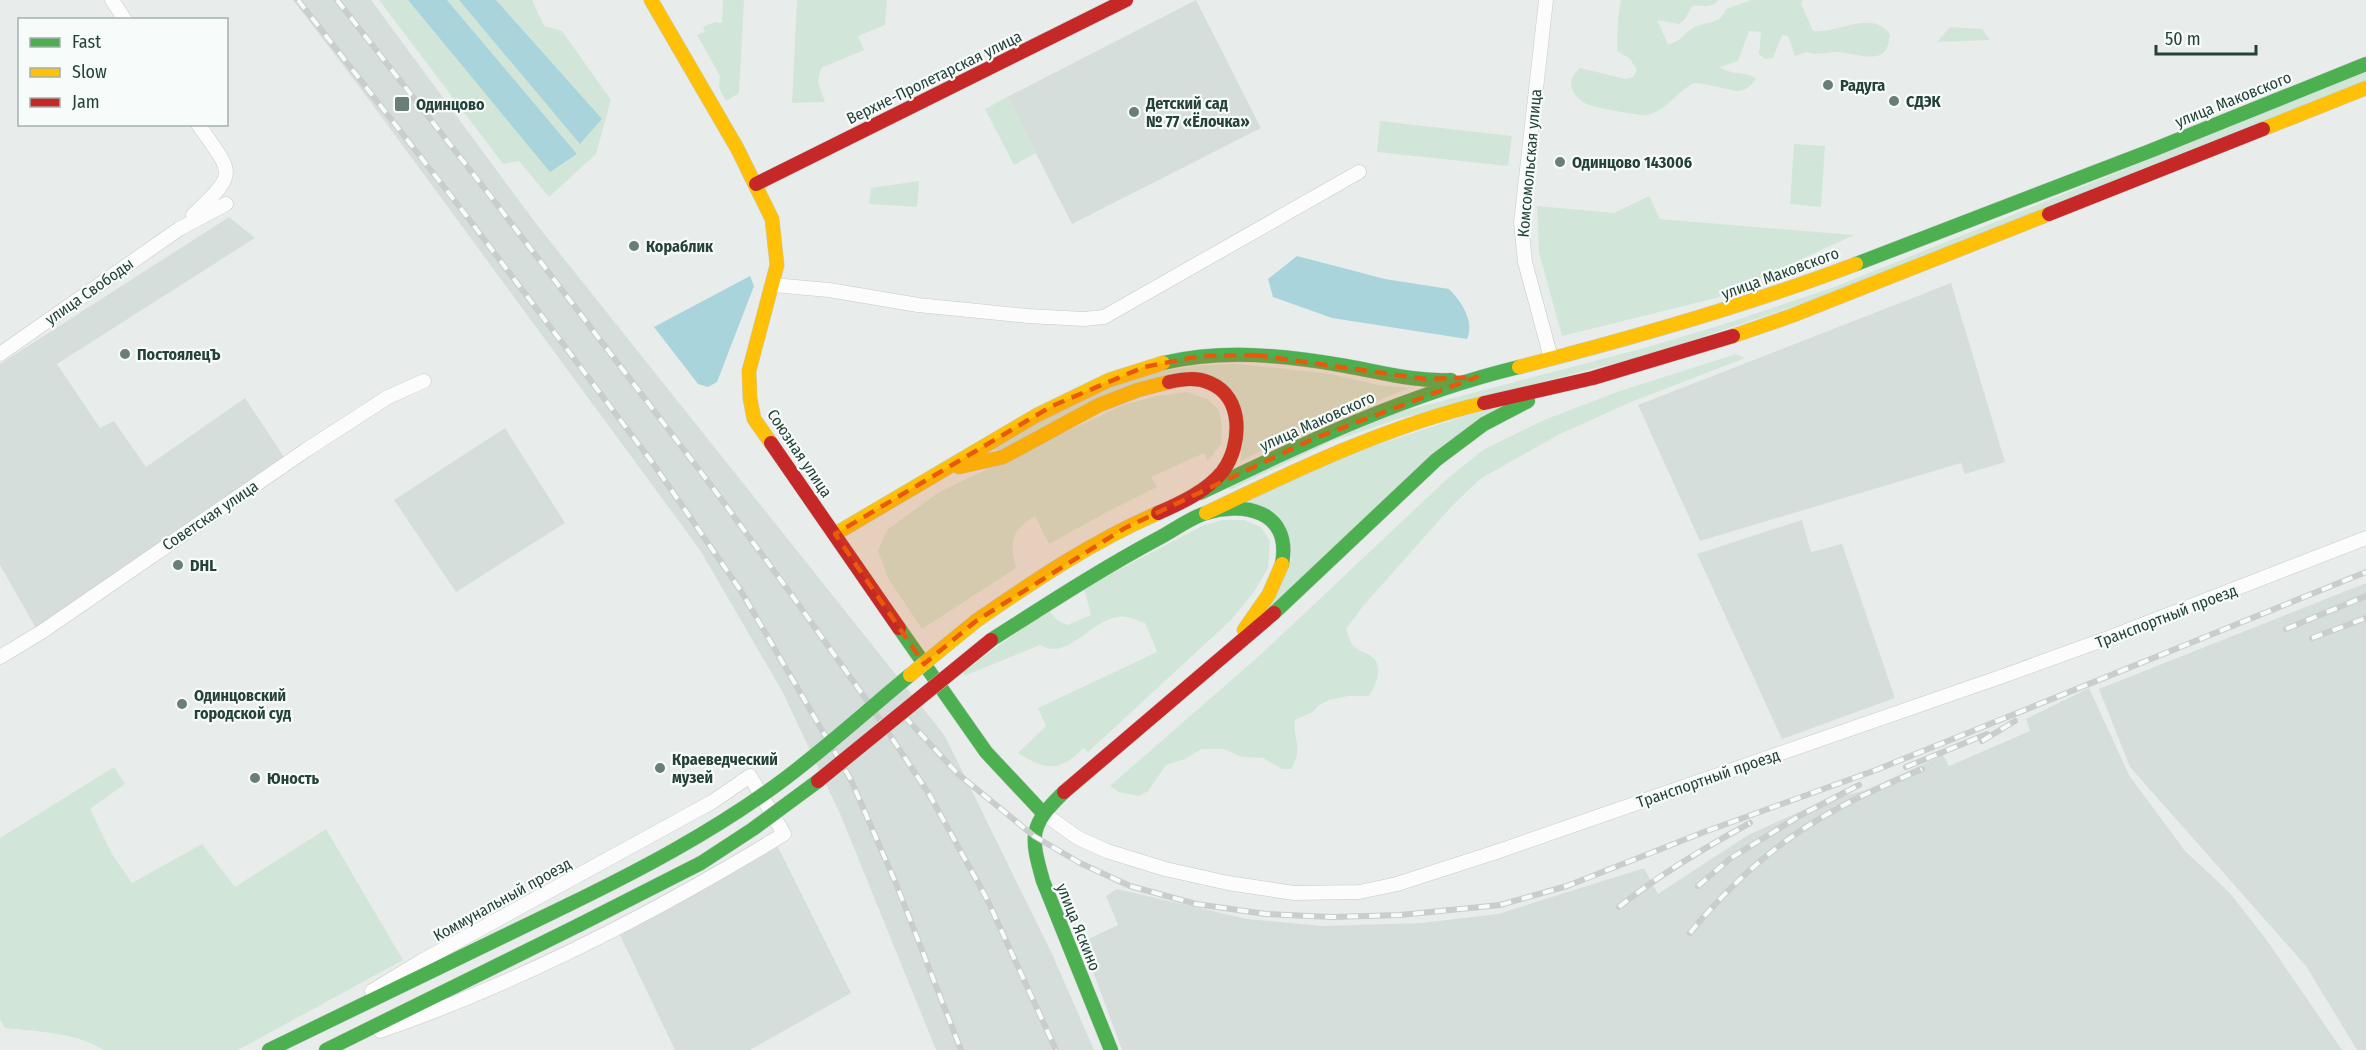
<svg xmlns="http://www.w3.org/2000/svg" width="2366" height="1050" font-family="'Fira Sans Condensed',sans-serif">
<rect width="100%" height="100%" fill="#e8edeb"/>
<!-- built -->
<path fill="#d6dedb" d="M293,0H371L537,225L945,736L1053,956L1094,1050H936L841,816L782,691L700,550L361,89Z
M1196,0L1261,128L1072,224L1007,97Z
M229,217L255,238L57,364L100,428L114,421L146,467L245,398L286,460L37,630L0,565V364Z
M1951,283L2005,462L1965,474L1961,463L1700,541L1638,405Z
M505,428L565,523L456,592L394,500Z
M1802,520L1811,552L1842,544L1895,698L1782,739L1697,554Z
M2366,583V1050H2357L2306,966L2130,767L2099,689Z
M2089,688L2129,775L2185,851L2229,892L2266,939L2342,1050H1122L1082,942L1118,925L1106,896L1117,889L1247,919L1323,926L1421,923L1498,914L1644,868L1658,894L1748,835L1821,802L1866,790L1943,755L1949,766L2030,731L2026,719Z
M778,847L851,993L750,1050H675L618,931Z"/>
<!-- green -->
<path fill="#d1e6d8" d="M379,0H408L550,171L577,154L447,0H459L581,143L601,119L496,0H532L544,26L562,31L611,100L596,154L549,197L519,161L503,164Z
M723,0H744L739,93L726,101L719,88L720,76L697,35L705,32L703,27L715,22L722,23Z
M797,0H887L885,25L858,36L864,50L821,68L818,82L825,102L792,103Z
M1621,0H1718C1712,9 1702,5 1692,6L1685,19L1679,24L1657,20L1668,44C1683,41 1682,34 1693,28C1706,20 1719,27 1726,9L1752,0H1803L1801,3L1813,31C1838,34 1871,9 1890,34C1889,42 1888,51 1880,55C1868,60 1849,52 1836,52C1825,52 1817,56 1807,52L1795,56L1788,36L1782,35L1773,58L1765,59L1759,54L1761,32L1749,31L1738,61L1720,67C1735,77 1745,70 1756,79C1752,85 1744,92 1736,91C1722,88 1709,84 1694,83C1678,91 1665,112 1647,115C1639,116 1589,107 1583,102C1569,92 1567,79 1580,68L1626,79L1633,77L1637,70L1630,59L1617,51L1618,20Z
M1950,27L1982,29L1990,40L1937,42Z
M2366,72V80L1841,291L1650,354L1398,419L1330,442L1232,489L1227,488V483L1396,413L1648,347L1728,323L1837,286Z
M1007,97L1036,153L1014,165L985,109Z
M1380,121L1512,136L1508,166L1377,152Z
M1794,144L1825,146L1821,207L1790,204Z
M919,181L917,207L869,204L871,188Z
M1649,196L1660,219L1854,235L1716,298L1562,336L1539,253L1537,206L1614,213Z
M1736,354L1745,358L1631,402L1558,435L1480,479L1451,507L1364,605L1346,629C1348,634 1350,642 1354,647C1358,651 1366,652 1371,656C1385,666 1376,685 1369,696H1348L1329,700L1319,705L1313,712L1295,720C1293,742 1304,747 1291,769H1282L1263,758L1242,757L1223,749H1202L1185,759L1166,765L1148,791L1139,796L1119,792L1110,786L1259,656L1447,479L1483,450L1544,420L1620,391Z
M1240,364L1331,374L1378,385L1410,388L1284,438L1240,462L1243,440L1240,416L1200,374L1002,451L991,449L1046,415L1141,374L1203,365Z
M1187,392L1207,399L1219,410L1222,427L1221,444L1208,461L1204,453L1151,477L1157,487L1105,513L1049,544L1035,516C1011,531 1009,541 1016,568L922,629L888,578L878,551L887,530L939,492L1123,405L1157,396Z
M1517,399L1266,611L1292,558L1247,501L1327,461Z
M1223,520H1244L1261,527L1270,541L1268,568L1254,592L1231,620L1088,752L1083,748C1060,773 1044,770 1018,753L1046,726L1038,708L1157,652L1145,623C1138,621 1126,615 1118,617C1091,620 1067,662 1040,645L964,676V671L1048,610L1057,620L1067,625L1091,615L1084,588L1204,525Z
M114,767L125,784L90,809L112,854L132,883L202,844L235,887L326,829L403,960L238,1050H103C79,1033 34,1031 5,1028L0,1020V838Z"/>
<!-- water -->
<path fill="#a9d4db" d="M408,0H447L577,154L550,172Z
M459,0H496L602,119L580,144Z
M1297,256L1385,279L1449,289C1461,301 1475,321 1467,339L1332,318L1273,297L1268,279Z
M750,276L754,286L717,382L708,387L698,384L654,327Z"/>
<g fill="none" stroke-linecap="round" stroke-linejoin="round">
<defs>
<path id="street" d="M112,0L125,20
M1546,0L1521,223L1525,262L1551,358
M193,215C240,171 232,174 198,124
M773,285L829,290L918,305L1028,316L1084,319L1104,317L1359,172
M0,354L179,229L226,204
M0,657L43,631L306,450L388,397L424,381
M1043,813L1078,838L1107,851L1165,869L1228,883L1294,893L1359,892L1397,884L1496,852L2006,675L2108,638L2366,538
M372,991L420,962L712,802L750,776L784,834C656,912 522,982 380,1031"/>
<path id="fast" d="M1856,264L2150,151L2366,64
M1163,363C1224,349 1284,355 1346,366C1381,372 1415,382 1451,380
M1200,493C1304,443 1407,394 1519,367
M1274,613L1436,460L1484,424L1528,401
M899,628L986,752L1043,813
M991,640C1046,605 1101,569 1159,538C1174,530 1187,520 1203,514C1244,500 1292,511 1282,564
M1064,792C1029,826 1030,835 1043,881L1111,1050
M269,1050L568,905
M326,1050L579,925"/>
<path id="slow" d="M651,0L737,148L772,219L777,265L749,371L750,398L754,419L771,443
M2263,129L2366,88
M1733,336L1791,316L2049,214
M1519,367C1633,338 1746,306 1856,264
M959,467L1003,457L1099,405L1138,390L1169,382
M1206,513C1296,470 1387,426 1484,403
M835,534L1037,415L1109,380L1163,363
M976,621C1034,581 1093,541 1158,513
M1244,630L1269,594L1282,564"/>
<path id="jam" d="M756,184L1126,0
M2049,214L2263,129
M1484,403L1593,378L1733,336
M771,443L899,628
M1158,513C1181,503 1207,491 1223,471C1242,445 1244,397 1210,383C1196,377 1183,379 1169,382
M1064,792L1274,613"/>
</defs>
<!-- street casing -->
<use href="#street" stroke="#c5cac8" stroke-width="15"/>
<!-- fast casing -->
<use href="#fast" stroke="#c3cbc8" stroke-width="15"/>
<!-- slow casing -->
<use href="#slow" stroke="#c3cbc8" stroke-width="15"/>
<!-- jam casing -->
<use href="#jam" stroke="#c3cbc8" stroke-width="15"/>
<!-- street -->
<use href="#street" stroke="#fcfcfc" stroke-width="14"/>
<!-- fast -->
<use href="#fast" stroke="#4caf50" stroke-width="14"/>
<!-- slow -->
<use href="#slow" stroke="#ffc107" stroke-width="14"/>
<!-- jam -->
<use href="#jam" stroke="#c62828" stroke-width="14"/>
<defs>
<path id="rail" d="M298,0L462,210L652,462L741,591L851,780L897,886L961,1050
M337,0L492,198L713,488L791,594L868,702L929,794L987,899L1056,1050
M2286,629L2366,596
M2312,638L2366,618
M904,716L958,774L1034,836L1080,863L1130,886L1196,904L1266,914L1333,917L1400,915L1500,905L1567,886L1704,832L1876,770L2366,572
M1982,741L2015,721
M1906,767L1987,734
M1698,886L1731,858L1801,815L1859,785
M1619,907C1660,874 1704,848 1750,823
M1690,933C1730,884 1779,840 1835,810C1863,794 1893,782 1922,769"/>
</defs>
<!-- rail casing -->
<use href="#rail" stroke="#c9cdcc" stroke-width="6"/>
<!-- rail -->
<use href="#rail" stroke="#f7fbf9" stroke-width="4" stroke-dasharray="11" stroke-linecap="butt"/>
<defs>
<path id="fast-bridge" d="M568,905C640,870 710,833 775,786C822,752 865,712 910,675
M579,925L701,863L753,829L818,781"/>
<path id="slow-bridge" d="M910,675L976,621"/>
<path id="jam-bridge" d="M818,781L991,640"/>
</defs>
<!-- fast-bridge casing -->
<use href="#fast-bridge" stroke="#c3cbc8" stroke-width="15" stroke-linecap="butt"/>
<!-- slow-bridge casing -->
<use href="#slow-bridge" stroke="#c3cbc8" stroke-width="15" stroke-linecap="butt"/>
<!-- jam-bridge casing -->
<use href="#jam-bridge" stroke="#c3cbc8" stroke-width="15" stroke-linecap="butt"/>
<!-- fast-bridge -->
<use href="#fast-bridge" stroke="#4caf50" stroke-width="14"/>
<!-- slow-bridge -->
<use href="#slow-bridge" stroke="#ffc107" stroke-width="14"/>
<!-- jam-bridge -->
<use href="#jam-bridge" stroke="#c62828" stroke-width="14"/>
</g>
<!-- marked area -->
<path fill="#e8590c" fill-opacity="0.2" stroke="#e8590c" stroke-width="4.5" stroke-dasharray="12 8" stroke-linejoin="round" d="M1256,355L1425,379L1477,377L1313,439L1125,528L976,621L924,664L835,534L1052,406L1144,367L1200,356Z"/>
<!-- markers -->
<g fill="#697e78" stroke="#f7fbf9" stroke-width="2">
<circle cx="1828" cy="85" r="6"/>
<circle cx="1894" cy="101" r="6"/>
<rect x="394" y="96" width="16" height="16" rx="3"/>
<circle cx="1134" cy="112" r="6"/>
<circle cx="1560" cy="162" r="6"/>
<circle cx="634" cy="246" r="6"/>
<circle cx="125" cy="354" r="6"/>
<circle cx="178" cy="565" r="6"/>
<circle cx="182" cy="704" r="6"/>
<circle cx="660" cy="768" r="6"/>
<circle cx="255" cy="778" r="6"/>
</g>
<g text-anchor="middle" stroke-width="4.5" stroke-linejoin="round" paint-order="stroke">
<!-- street labels -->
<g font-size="16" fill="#24423a" stroke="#f7fbf9">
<text transform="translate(934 77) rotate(-26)" y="6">Верхне-Пролетарская улица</text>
<text transform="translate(2233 99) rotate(-22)" y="6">улица Маковского</text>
<text transform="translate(1529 163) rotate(-85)" y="6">Комсомольская улица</text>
<text transform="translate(1780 273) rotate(-20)" y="6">улица Маковского</text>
<text transform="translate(89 291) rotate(-35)" y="6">улица Свободы</text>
<text transform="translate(1317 421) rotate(-24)" y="6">улица Маковского</text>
<text transform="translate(800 453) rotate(56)" y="6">Союзная улица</text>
<text transform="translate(210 515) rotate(-34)" y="6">Советская улица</text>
<text transform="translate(2166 616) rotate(-21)" y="6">Транспортный проезд</text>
<text transform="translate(1708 778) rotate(-19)" y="6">Транспортный проезд</text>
<text transform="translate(502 899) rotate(-29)" y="6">Коммунальный проезд</text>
<text transform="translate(1079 927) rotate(68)" y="6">улица Яскино</text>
</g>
<!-- poi labels -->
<g font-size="16" font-weight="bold" fill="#24423a" stroke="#f7fbf9" text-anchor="start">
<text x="1840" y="91">Радуга</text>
<text x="1906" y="107">СДЭК</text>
<text x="1146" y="109">Детский сад<tspan x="1146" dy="18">№ 77 «Ёлочка»</tspan></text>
<text x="416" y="110">Одинцово</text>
<text x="1572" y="168">Одинцово 143006</text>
<text x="646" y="252">Кораблик</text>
<text x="137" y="360">ПостоялецЪ</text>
<text x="190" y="571">DHL</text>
<text x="194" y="701">Одинцовский<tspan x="194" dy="18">городской суд</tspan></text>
<text x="672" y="765">Краеведческий<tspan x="672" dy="18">музей</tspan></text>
<text x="267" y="784">Юность</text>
</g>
</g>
<!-- legend -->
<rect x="18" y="18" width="210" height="108" fill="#f7fbf9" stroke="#a3b1ad" stroke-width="1.5"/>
<rect x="30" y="38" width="30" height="9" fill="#4caf50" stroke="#a3b1ad" stroke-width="1.5"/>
<text x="72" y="48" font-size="18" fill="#24423a">Fast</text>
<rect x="30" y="68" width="30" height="9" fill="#ffc107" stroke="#a3b1ad" stroke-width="1.5"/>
<text x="72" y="78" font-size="18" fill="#24423a">Slow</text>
<rect x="30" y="98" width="30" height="9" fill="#c62828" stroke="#a3b1ad" stroke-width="1.5"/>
<text x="72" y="108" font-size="18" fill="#24423a">Jam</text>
<!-- scale -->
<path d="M2156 45v9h100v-9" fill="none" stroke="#24423a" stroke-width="3"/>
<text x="2165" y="45" font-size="18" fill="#24423a" stroke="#f7fbf9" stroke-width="4.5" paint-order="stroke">50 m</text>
</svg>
